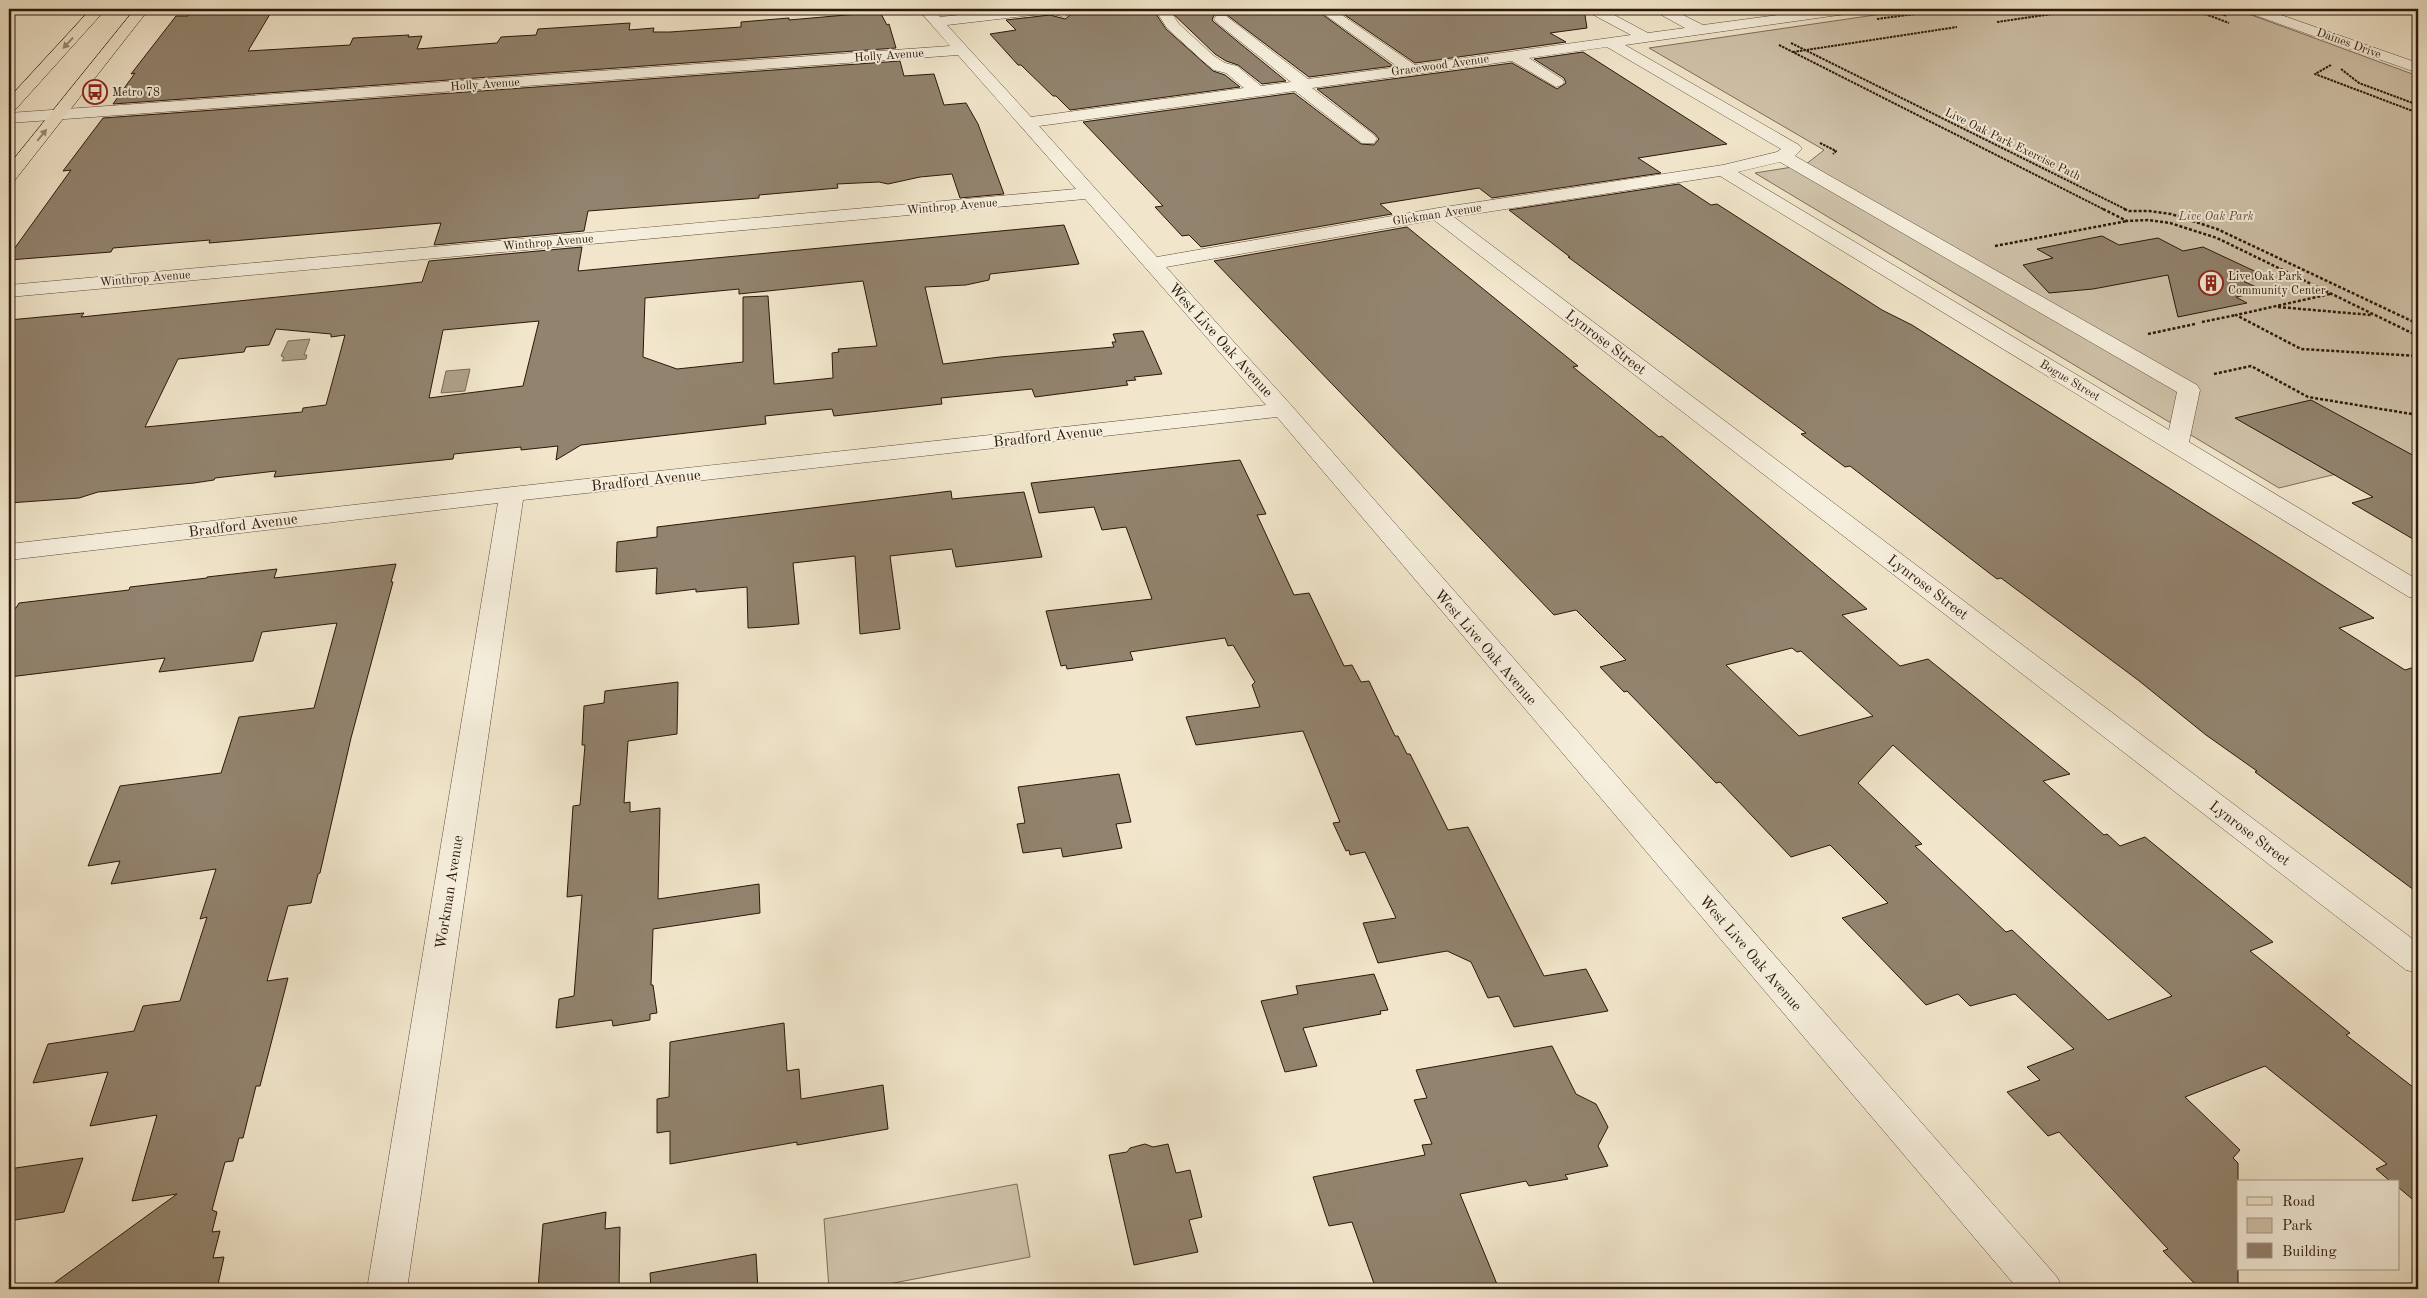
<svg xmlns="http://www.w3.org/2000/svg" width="2427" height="1298" font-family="'Old Standard TT',serif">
<rect width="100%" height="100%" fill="#f1e6cb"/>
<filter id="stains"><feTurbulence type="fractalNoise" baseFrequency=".004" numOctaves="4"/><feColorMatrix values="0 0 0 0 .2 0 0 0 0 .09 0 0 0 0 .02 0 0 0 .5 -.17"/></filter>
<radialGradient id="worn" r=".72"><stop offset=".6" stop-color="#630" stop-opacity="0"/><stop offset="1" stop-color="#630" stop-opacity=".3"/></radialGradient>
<!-- green -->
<path fill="#d0c3aa" stroke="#7e6d5a" d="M1916,9H2235L2418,76V454L2279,488L1755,173L1805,165L1824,150L1649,48Z
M1017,1184L1030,1257L862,1289H829L824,1219Z"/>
<!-- water -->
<path fill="#aea089" stroke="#7a6956" d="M310,339L304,355H307L306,359L282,361L284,357L281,356L288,341Z
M470,369L465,391L441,393L446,371Z"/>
<!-- building -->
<path fill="#92836e" stroke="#2c1709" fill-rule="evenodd" d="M193,9H273L248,51L350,45L353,38L409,35L408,37L422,36L417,49L497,43L501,37L536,35L538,29L630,23L629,30L654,28L653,32H670L741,27V22L789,18V20L880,12L887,25L889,24L896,48L113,104L135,73L131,74L176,16H188Z
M1070,9H1163L1156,14L1166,29L1213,71L1225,75L1240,87L1070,110L1056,96H1053L1021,65H1018L990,34L1016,30L1006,20L1050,15L1065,19L1073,13Z
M1168,9H1315L1393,66L1309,77L1227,15H1214L1212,20L1215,23L1286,81L1262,84L1238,65L1226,61L1215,54Z
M1336,9H1584L1587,28L1550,33L1566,42L1415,63Z
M1583,52L1727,144L1638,158L1661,173L1492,198L1479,188L1380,204L1392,214L1201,247L1189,235L1182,236L1155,207L1163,206L1083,122L1294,93L1361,144L1374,145L1379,139L1375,134L1317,89L1512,63L1557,89L1566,83L1564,78L1534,59Z
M900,61L904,76L934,74L944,105L966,103L978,124L1004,194L960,198L952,174L920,177L888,184L879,182L837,184L838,188L759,195V198L588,211L584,231L434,245L441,223L209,243L210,240L113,248L111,252L9,260V256L71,170L63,171L103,118Z
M1679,184L1711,205L1717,204L1882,310L1912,325L2374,618L2339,628L2405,670L2418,666V893L2255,772L2257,771L2206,735L2138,680L2001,578L1997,579L1850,466L1845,467L1801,434L1806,433L1568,257H1570L1509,210Z
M1064,225L1079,264L990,274L989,280L966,285L925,287L943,364L1000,357L1114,347L1112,342H1116L1113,334L1143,331L1162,374L1134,377L1136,380L1126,381L1128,385L1035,397L1032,389L941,398L942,404L834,416L832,409L765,416L766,424L581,445L556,460L558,446L521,450V447L454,454L453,459L274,477L276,471L215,478L214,480L194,483L98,492L79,498L9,503V320L84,313L81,317L386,286L422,282L429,261L582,247L578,271ZM863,281L877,346L838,349L839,352L832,353L833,378L774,384L768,296L743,297V362L677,369L643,357L645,298L739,289V294ZM539,321L523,386L429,398L443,330ZM276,329L331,334V337L345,335L326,405L303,408L302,412L145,427L178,359L244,352L246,347L269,345Z
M1407,227L1578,366L1573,367L1659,437L1662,436L1867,609L1842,615L1900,666L1928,659L2070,774L2043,781L2104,835L2107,834L2120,846L2145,837L2273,942L2250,951L2350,1033L2346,1035L2418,1091V1204L2398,1187V1182H2391L2376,1169L2387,1164L2265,1066L2185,1097L2240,1150L2233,1158L2238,1163V1289H2200L2163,1251L2168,1249L2059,1132L2048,1136L2007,1092L2040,1080L2027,1067L2074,1049L2015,994L1970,1006L1958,994L1926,1005L1842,918L1888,903L1830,845L1791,857L1720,782L1716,783L1627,691L1624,692L1600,667L1626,660L1576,610L1554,615L1214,261ZM1792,648L1797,652L1801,651L1873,716L1799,736L1726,665ZM1893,745L2085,918L2172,996L2108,1020L2012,930L2006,932L1915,846L1922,844L1858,783Z
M2102,236L2119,245L2158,238L2183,251L2203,247L2265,276L2243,281L2265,291L2236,297L2247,303L2178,317L2168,275L2093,289L2049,293L2023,265L2053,258L2037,249Z
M2311,400L2418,458V542L2352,503L2373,497L2235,418Z
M1240,460L1266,514L1257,515L1294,595L1309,593L1344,666L1352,665L1361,682L1369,681L1395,736H1398L1407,754H1410L1448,830L1468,827L1544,976L1586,969L1608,1011L1514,1027L1499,996L1488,998L1471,962L1447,951L1378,963L1363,923L1396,918L1365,852L1350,855L1349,850L1346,851L1333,823L1340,822L1303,731L1196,745L1186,717L1260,707L1252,685L1255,682L1233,645L1228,646L1225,638L1130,652L1133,660L1067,669L1066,665L1061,666L1046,611L1152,599L1126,527L1102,530L1094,507L1039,513L1031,483Z
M951,491L952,499L1024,492L1042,557L956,567L952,549L890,556L900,629L860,634L855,556L793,563L799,624L765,627L748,628L747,587L696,592V589L656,594L657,568L616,572L617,542L657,537V527Z
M396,564L391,582H393L351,738L320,873L318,874L311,903L288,906L267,981L288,978L260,1086H256L243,1138H239L233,1161L225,1162L212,1210L217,1212L212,1232L220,1231L213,1258L224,1257L217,1289H46L177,1194L132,1201L157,1115L90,1126L108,1072L33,1083L48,1044L134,1031L143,1006L180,1001L207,917L200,919L216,869L111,884L120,861L88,866L120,786L221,773L239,717L314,708L337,623L262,632L253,661L159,672L165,658L9,677V609L16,608L19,603L129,590L130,587L207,578V577L277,569L274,578Z
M678,682L677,734L628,741L624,803L630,802V812L660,808L658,899L759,884L760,913L653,929L651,985H653L657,1013L650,1014V1020L613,1026L612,1020L556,1028L559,999L574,996L582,895L567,897L573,806L580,805L585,745H582L584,706L604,703L605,691Z
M1119,774L1131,822L1116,824L1122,848L1063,857L1061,848L1023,853L1017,824L1025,823L1018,787Z
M1374,974L1388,1010L1380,1011L1381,1014L1303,1028L1317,1066L1285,1072L1261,1001L1298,994L1296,986Z
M784,1023L787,1071L799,1069L801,1099L883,1085L888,1129L797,1145V1142L670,1164V1131L657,1133V1099L669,1097L670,1042Z
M1552,1046L1576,1094L1596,1104L1608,1127L1598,1146L1608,1166L1565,1175L1568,1179L1529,1186L1526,1181L1460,1194L1499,1289H1376L1352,1222L1329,1226L1313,1177L1425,1155L1422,1145L1432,1144L1414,1100L1427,1098L1416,1070Z
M1145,1144L1153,1147L1168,1144L1176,1173L1190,1170L1202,1217L1189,1220L1198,1252L1134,1265L1109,1155L1127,1152L1130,1148Z
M83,1158L64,1212L9,1221V1169Z
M606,1212L605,1229L620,1227L619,1289H538L543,1224Z
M756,1254L758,1289H651L650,1273Z"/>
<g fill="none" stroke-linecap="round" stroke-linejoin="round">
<defs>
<path id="minor" d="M918,9H933L940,17L1014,9L1069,10L1071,13L1064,17L1050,13L947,25L1031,117L1244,88L1226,73L1214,70L1204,62L1167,28L1158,14L1165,10L1170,11L1179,24L1214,56L1225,63L1237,66L1261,86L1291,82L1216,22L1214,19L1216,16H1226L1308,79L1398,67L1317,9H1333L1415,65L1631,35L1588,12L1586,9H1603L1648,33L1685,28L1656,12L1654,9H1671L1703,25L1823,9H1860L1858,12L1853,13L1625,45L1799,145L1802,149L1795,156L2197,385L2200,390L2189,442L2418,580V599L2409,597L1720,176L1454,217L2418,943V973L2406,970L1434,220L1166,267L1291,405L2057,1277L2063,1289H2018L1277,417L523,500L407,1289H367L498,503L9,560V544L512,487L1266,405L1085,199L9,297V285L1076,189L958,55L9,123V113L950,46ZM1607,47L1781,149L1777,152L1723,165L1438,208L1157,257L1039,126L1295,91L1362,143H1374L1377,139L1374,135L1312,88L1512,61L1556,87L1562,85L1564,82L1562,79L1529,58ZM1780,162L2177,392L2169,430L1738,172Z
M2244,9H2264L2418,63V73L2246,12Z"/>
<path id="major" d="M91,9H106L15,110L9,112V98Z
M135,9H149L15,180L9,181V165Z"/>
</defs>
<!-- minor casing -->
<use href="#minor" stroke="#5d4b3a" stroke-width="1"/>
<!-- major casing -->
<use href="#major" stroke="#2c1709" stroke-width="1"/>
<!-- path-far1 -->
<path stroke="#2c1709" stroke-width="2" stroke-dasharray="2.5 1" stroke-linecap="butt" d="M2192,9L2229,23
M2207,9L2227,16
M1877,19L1953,9
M1997,22L2086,9
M1791,43L2127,210
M1779,45L2105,210
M1793,52L1957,27
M2331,65L2315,74L2418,113
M2341,69L2359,83L2418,105
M1820,143L1836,151L1833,154"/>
<!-- path -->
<path stroke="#2c1709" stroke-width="2.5" stroke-dasharray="3 2" stroke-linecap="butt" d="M2103,209L2127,221L2148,220L2170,223L2217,238L2418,336
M2124,209L2129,211H2149L2171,214L2217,229L2418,324
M1995,246L2127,221
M2330,294L2236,315L2301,349L2418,356
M2278,307L2371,315
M2202,322L2236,315
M2148,334L2195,324
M2214,374L2251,366L2308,397L2418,415"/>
<!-- minor -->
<use href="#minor" fill="#f6efdd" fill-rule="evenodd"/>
<!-- major -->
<use href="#major" fill="#f1e6cb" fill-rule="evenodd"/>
</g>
<!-- one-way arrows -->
<defs><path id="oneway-solid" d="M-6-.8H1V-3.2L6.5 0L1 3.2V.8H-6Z" transform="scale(1.25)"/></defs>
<g fill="#988974">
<use href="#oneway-solid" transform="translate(68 43) rotate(133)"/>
<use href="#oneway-solid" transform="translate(42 135) rotate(-51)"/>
</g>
<!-- icons -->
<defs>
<symbol id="bus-ring" viewBox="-11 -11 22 22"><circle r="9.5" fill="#f6efdd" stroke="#8f2418" stroke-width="1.5"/><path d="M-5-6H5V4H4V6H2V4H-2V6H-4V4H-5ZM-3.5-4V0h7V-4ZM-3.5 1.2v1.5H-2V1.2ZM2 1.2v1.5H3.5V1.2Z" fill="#8f2418"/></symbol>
<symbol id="building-ring" viewBox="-11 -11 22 22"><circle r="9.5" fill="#f6efdd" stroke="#8f2418" stroke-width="1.5"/><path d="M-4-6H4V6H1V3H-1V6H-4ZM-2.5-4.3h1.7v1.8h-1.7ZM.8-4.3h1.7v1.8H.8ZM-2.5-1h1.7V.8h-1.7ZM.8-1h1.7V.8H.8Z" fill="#8f2418"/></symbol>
</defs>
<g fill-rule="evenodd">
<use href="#bus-ring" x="81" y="78" width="28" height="28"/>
<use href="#building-ring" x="2197" y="269" width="28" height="28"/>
</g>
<g text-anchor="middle" stroke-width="4" stroke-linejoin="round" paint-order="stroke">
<!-- far-street labels -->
<g font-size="12" fill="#2c1709" stroke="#f6efdd">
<text transform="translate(2349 43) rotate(20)" y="4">Daines Drive</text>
<text transform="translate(889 55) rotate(-4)" y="4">Holly Avenue</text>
<text transform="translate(1440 65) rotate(-8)" y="4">Gracewood Avenue</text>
<text transform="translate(485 84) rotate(-4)" y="4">Holly Avenue</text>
<text transform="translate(2013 144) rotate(26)" y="4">Live Oak Park Exercise Path</text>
<text transform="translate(952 206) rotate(-5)" y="4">Winthrop Avenue</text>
<text transform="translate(1437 214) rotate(-9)" y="4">Glickman Avenue</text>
<text transform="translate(548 242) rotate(-5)" y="4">Winthrop Avenue</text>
<text transform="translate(145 278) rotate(-5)" y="4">Winthrop Avenue</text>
<text transform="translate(2070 380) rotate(31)" y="4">Bogue Street</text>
</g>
<!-- far-poi labels -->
<g font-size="12" fill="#2c1709" stroke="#f6efdd" text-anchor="start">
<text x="112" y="96">Metro 78</text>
<text x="2228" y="280">Live Oak Park<tspan x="2228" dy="14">Community Center</tspan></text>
</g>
<!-- far-park labels -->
<g font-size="12" font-style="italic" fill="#5d4b39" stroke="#f6efdd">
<text x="2216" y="220">Live Oak Park</text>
</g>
<!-- street labels -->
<g font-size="15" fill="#2c1709" stroke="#f6efdd">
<text transform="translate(1221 340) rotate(48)" y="5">West Live Oak Avenue</text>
<text transform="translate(1606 342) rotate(37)" y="5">Lynrose Street</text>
<text transform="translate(1048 436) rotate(-6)" y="5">Bradford Avenue</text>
<text transform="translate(646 480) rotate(-6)" y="5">Bradford Avenue</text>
<text transform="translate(243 525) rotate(-7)" y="5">Bradford Avenue</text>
<text transform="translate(1928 587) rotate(37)" y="5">Lynrose Street</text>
<text transform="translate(1486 647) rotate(49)" y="5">West Live Oak Avenue</text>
<text transform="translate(2250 833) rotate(37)" y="5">Lynrose Street</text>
<text transform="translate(449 892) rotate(-81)" y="5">Workman Avenue</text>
<text transform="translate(1751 953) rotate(49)" y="5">West Live Oak Avenue</text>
</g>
</g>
<!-- margin -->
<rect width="2427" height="1298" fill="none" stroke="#f1e6cb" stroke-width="30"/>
<rect x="10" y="10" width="2407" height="1278" fill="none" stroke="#2c1709" stroke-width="2.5"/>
<rect x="15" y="15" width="2397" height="1268" fill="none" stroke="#2c1709"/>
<!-- legend -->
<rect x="2237" y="1180" width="162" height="90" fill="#f6efdd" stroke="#a59988"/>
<rect x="2247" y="1197" width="25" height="8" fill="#f1e6cb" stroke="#a59988"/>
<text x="2282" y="1206" font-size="15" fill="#2c1709">Road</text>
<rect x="2247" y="1218" width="25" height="15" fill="#d0c3aa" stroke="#a59988"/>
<text x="2282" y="1230" font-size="15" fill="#2c1709">Park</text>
<rect x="2247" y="1243" width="25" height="15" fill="#92836e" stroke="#a59988"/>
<text x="2282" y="1256" font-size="15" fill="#2c1709">Building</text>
<rect width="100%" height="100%" filter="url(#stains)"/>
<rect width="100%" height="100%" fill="url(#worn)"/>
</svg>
